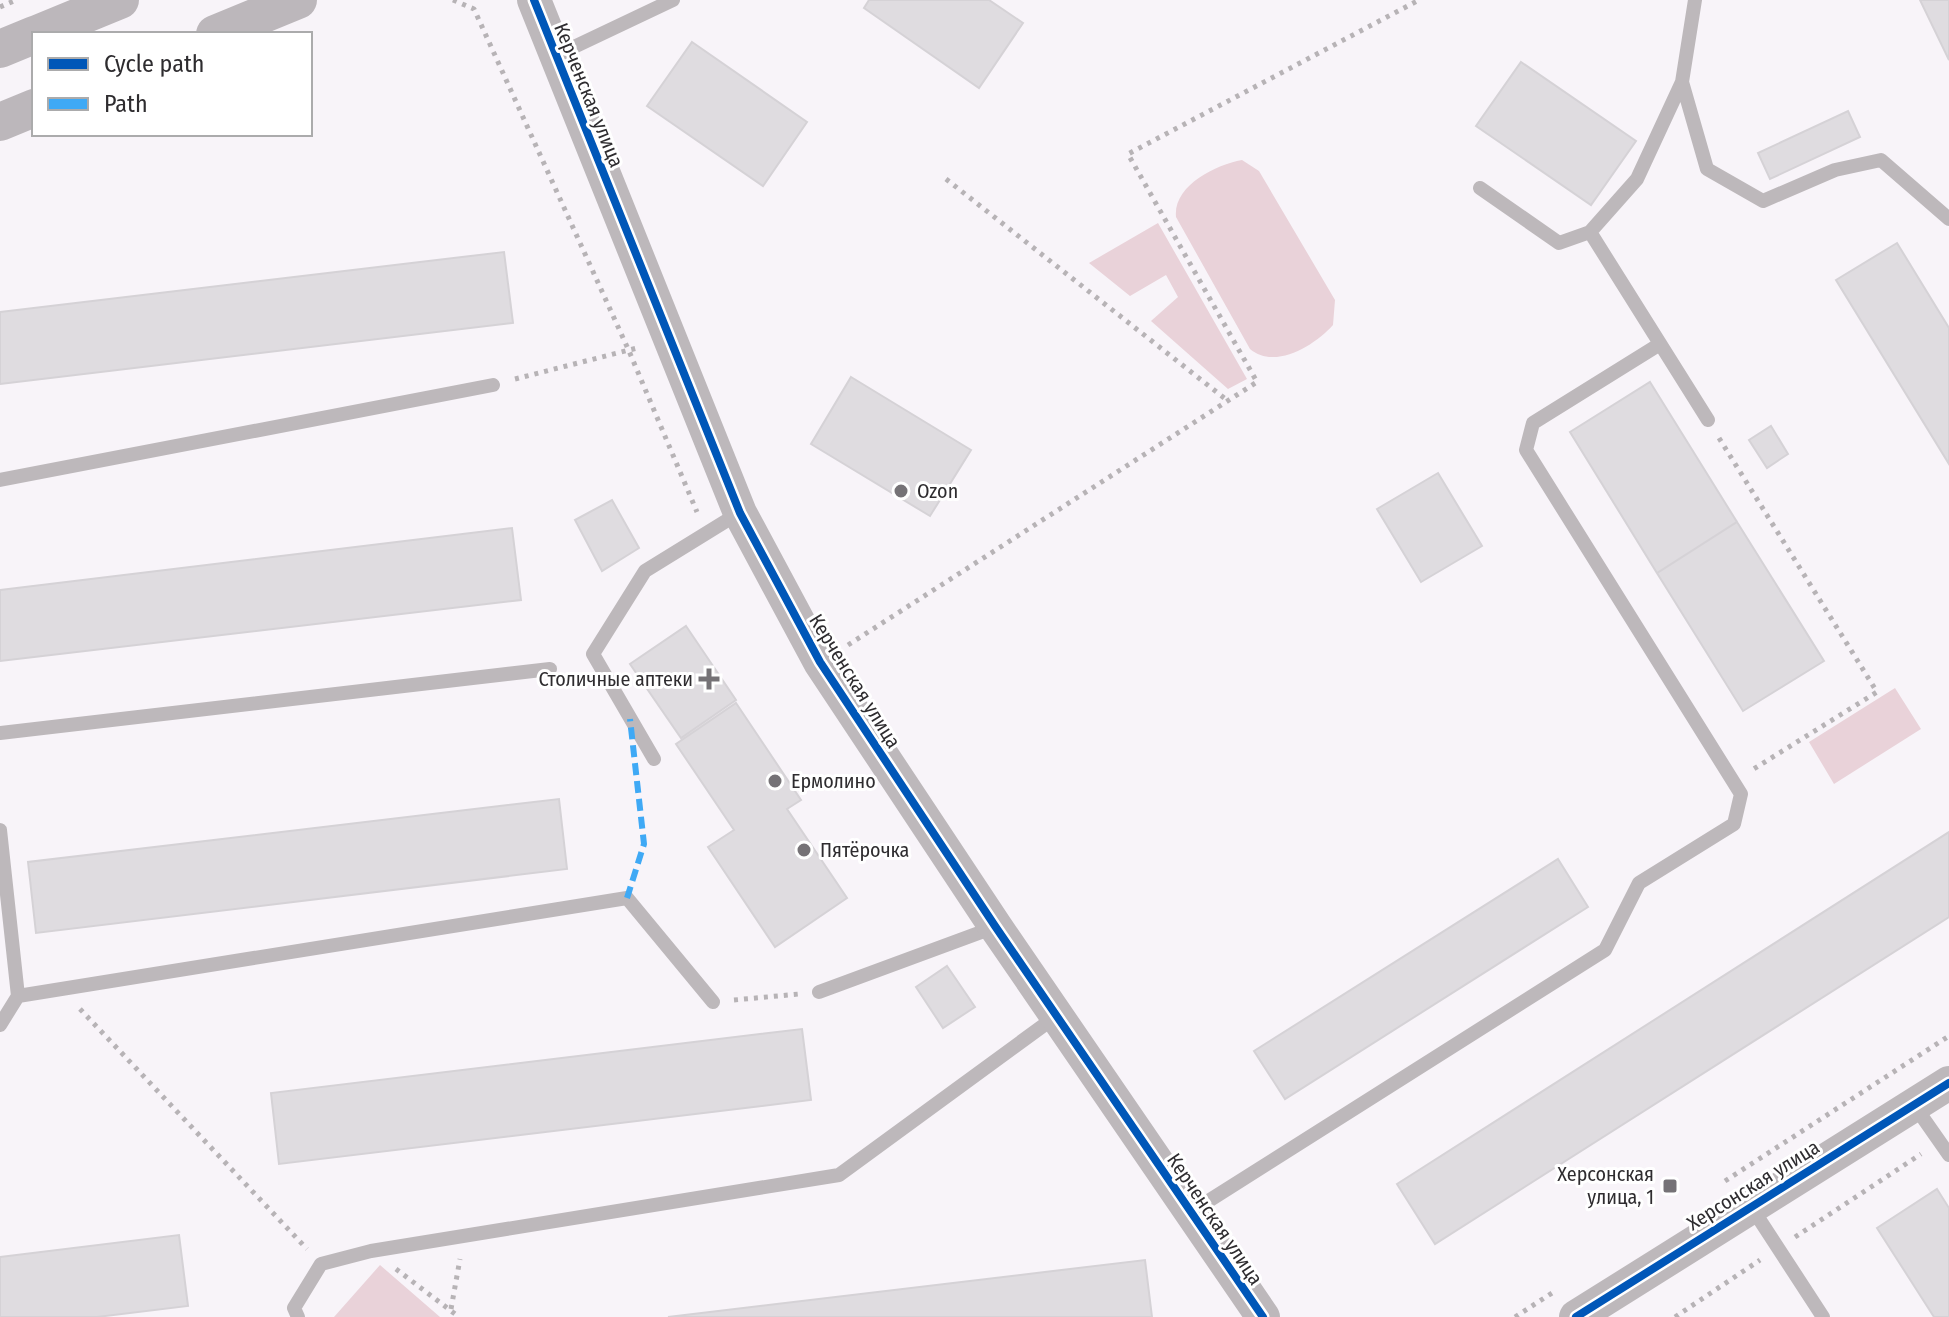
<svg xmlns="http://www.w3.org/2000/svg" width="1949" height="1317" font-family="'Fira Sans Condensed',sans-serif">
<rect width="100%" height="100%" fill="#f8f4f9"/>
<!-- green -->
<path fill="#e9d2d9" d="M1242,160L1259,171L1335,300L1333,325C1314,346 1275,370 1250,349L1176,217C1173,186 1215,165 1242,160Z
M1158,223L1247,379L1228,389L1151,321L1178,297L1166,275L1130,296L1089,263Z
M1895,688L1921,729L1834,784L1809,742Z
M380,1265L440,1317H334Z"/>
<!-- building -->
<path fill="#dfdce0" stroke="#d5d2d6" stroke-width="2" d="M869,0H989L1023,23L979,88L864,8Z
M1920,0H1949V60Z
M692,42L807,122L763,186L647,106Z
M1521,62L1636,141L1591,205L1476,126Z
M1848,111L1860,137L1770,179L1758,153Z
M1897,243L1949,328V464L1836,280Z
M504,252L513,323L0,384V312Z
M851,377L971,450L930,516L811,444Z
M1650,382L1737,522L1657,573L1570,432Z
M1771,426L1788,454L1767,468L1749,440Z
M1438,473L1482,546L1421,582L1377,509Z
M612,500L639,548L602,571L575,520Z
M1737,522L1824,661L1743,711L1657,573Z
M512,528L521,600L0,661V590Z
M686,626L736,700L681,738L630,664Z
M736,703L801,800L787,809L847,898L775,947L708,847L734,830L676,744Z
M559,799L567,869L36,933L28,862Z
M1949,832V917L1435,1244L1397,1184Z
M1558,859L1588,907L1285,1099L1254,1051Z
M947,966L975,1007L943,1028L916,987Z
M802,1029L811,1100L279,1164L271,1093Z
M1937,1189L1949,1208V1317H1934L1877,1228Z
M179,1235L188,1306L97,1317H0V1257Z
M1145,1260L1152,1317H668Z"/>
<g fill="none" stroke-linecap="round" stroke-linejoin="round">
<!-- path -->
<path stroke="#b7b3b6" stroke-width="5" stroke-dasharray="4 6" stroke-linecap="butt" d="M453,0L474,9L629,351L697,512
M0,7L16,0
M946,179L1228,401
M515,379L641,347
M1719,438L1877,692L1752,770
M848,645L1257,382L1128,154L1419,0
M734,1000L799,994
M80,1009L307,1249
M1725,1181L1949,1036
M1795,1237L1921,1154
M396,1269L459,1317
M451,1309L460,1259
M1515,1317L1552,1293
M1675,1317L1760,1260"/>
<!-- service -->
<path stroke="#bdb8bb" stroke-width="14" d="M1695,0L1682,82L1707,169L1763,201L1835,170L1881,160L1949,219
M557,55L673,0
M1480,188L1559,243L1590,232L1637,179L1682,82
M1590,232L1708,420
M0,480L493,385
M0,733L550,669
M654,759L593,654L645,571L739,513
M0,830L18,996L627,898L713,1002
M819,992L995,927
M0,1025L18,996
M1914,1105L1949,1155
M1750,1205L1823,1317
M1191,1212L1605,950L1639,883L1734,824L1741,794L1526,450L1533,423L1660,344
M298,1317L294,1308L321,1264L371,1251L839,1175L1055,1017"/>
<!-- tertiary -->
<path stroke="#bdb8bb" stroke-width="34" d="M534,0L740,513L820,662L995,926L1263,1317
M1576,1317L1949,1083"/>
<!-- secondary -->
<path stroke="#bcb7bb" stroke-width="38" d="M37,34L120,0
M215,34L298,0
M0,49L34,35
M0,122L34,108"/>
<!-- quiet -->
<path stroke="#3fa9f5" stroke-width="6" stroke-dasharray="12 6" stroke-linecap="butt" d="M627,898L644,844L630,719"/>
<defs>
<path id="cycleway" d="M534,0L740,513L820,662L995,926L1263,1317
M1576,1317L1949,1083"/>
</defs>
<!-- cycleway casing -->
<use href="#cycleway" stroke="#fff" stroke-width="13"/>
<!-- cycleway -->
<use href="#cycleway" stroke="#0057b8" stroke-width="8"/>
</g>
<!-- markers -->
<g fill="#757276" stroke="#fff" stroke-width="3">
<circle cx="901" cy="491" r="8"/>
<path d="M705 667h8v8h8v8h-8v8h-8v-8h-8v-8h8z"/>
<circle cx="775" cy="781" r="8"/>
<circle cx="804" cy="850" r="8"/>
<rect x="1662" y="1178" width="16" height="16" rx="4"/>
</g>
<g text-anchor="middle" stroke-width="6" stroke-linejoin="round" paint-order="stroke">
<!-- street labels -->
<g font-size="20" fill="#2e2c2f" stroke="#fff">
<text transform="translate(589 95) rotate(68)" y="7">Керченская улица</text>
<text transform="translate(855 681) rotate(58)" y="7">Керченская улица</text>
<text transform="translate(1753 1185) rotate(-32)" y="7">Херсонская улица</text>
<text transform="translate(1215 1219) rotate(56)" y="7">Керченская улица</text>
</g>
<!-- poi labels -->
<g font-size="20" fill="#2e2c2f" stroke="#fff" text-anchor="start">
<text x="917" y="498">Ozon</text>
<text x="693" y="686" text-anchor="end">Столичные аптеки</text>
<text x="791" y="788">Ермолино</text>
<text x="820" y="857">Пятёрочка</text>
<text x="1654" y="1181" text-anchor="end">Херсонская<tspan x="1654" dy="23">улица, 1</tspan></text>
</g>
</g>
<!-- legend -->
<rect x="32" y="32" width="280" height="104" fill="#ffffff" stroke="#ababac" stroke-width="2"/>
<rect x="48" y="58" width="40" height="12" fill="#0057b8" stroke="#ababac" stroke-width="2"/>
<text x="104" y="72" font-size="24" fill="#2e2c2f">Cycle path</text>
<rect x="48" y="98" width="40" height="12" fill="#3fa9f5" stroke="#ababac" stroke-width="2"/>
<text x="104" y="112" font-size="24" fill="#2e2c2f">Path</text>
</svg>
